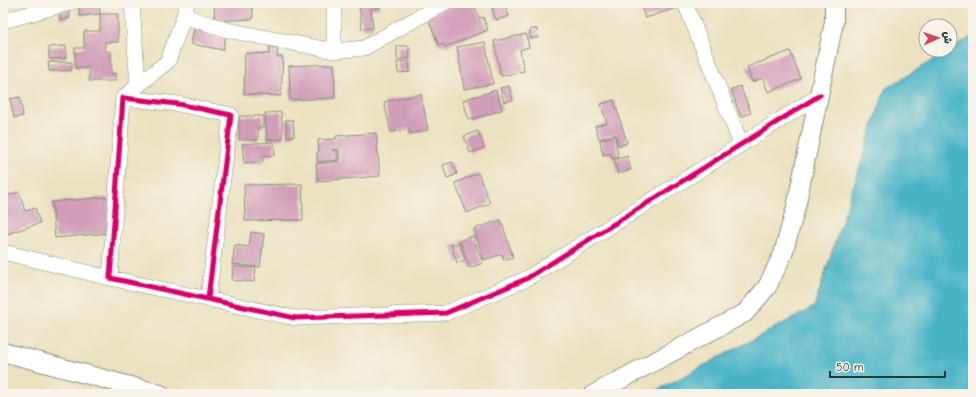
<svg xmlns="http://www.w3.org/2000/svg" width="976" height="397" font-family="'Comic Neue','Playpen Sans Arabic',sans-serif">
<rect width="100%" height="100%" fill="#f7f3e8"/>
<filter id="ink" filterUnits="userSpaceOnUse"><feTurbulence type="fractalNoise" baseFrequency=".025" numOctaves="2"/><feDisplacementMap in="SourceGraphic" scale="8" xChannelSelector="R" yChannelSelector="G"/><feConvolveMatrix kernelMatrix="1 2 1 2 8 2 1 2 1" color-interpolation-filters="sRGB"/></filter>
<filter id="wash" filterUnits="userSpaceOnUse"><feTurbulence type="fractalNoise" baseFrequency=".012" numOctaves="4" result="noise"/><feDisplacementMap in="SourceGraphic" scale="16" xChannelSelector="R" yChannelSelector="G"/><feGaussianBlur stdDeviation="0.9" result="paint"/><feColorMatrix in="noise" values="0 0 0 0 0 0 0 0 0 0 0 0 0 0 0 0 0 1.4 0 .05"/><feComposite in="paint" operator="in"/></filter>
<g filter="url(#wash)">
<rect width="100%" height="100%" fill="#ebe1c0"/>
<!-- water -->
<path fill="#48b3c6" stroke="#34787d" d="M973,36V394H650L814,307L885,89Z"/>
<g id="blocks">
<!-- building -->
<path fill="#d19eb8" d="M99,3L100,14H118V42H105V51L111,52V74H116V81H89V68H75V48H84V31H100V14L80,16L78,5Z
M214,3H252L253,19L215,21Z
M359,3H379L380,8L371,9L373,28L362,29Z
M460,3H474L479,18L483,17L488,30L445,47L444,44L439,46L427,16Z
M640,3H683V6L645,18Z
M505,4L509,16L496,20L492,8Z
M69,10L70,18L60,20L59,12Z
M194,28L226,34L223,50L191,44Z
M530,29H537L538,38H530Z
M526,34L529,47L520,50L524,71L501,76L494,41Z
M485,42L493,84L464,89L457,47Z
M66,46V58L49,59V47Z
M397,46H409V59H397Z
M269,47H278L277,57H283L281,96L244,94L245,53L269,54Z
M790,51L801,79L768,92L763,78L752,82L747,67Z
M409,61L410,72L398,73L397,62Z
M48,62H72V70L49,71Z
M334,64L335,98L290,100L289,66Z
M509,86L513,100L504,102L500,88Z
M740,86L751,113L741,117L731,90Z
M496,90L502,110L469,120L463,100Z
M421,94L428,130L410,134L409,129L391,132L384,102Z
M20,97L23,116L14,118L10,99Z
M614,100L627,143L619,146L615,134L599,139L595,126L607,123L601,104Z
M281,112L283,139L267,140L265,113Z
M239,116H263V127H258V140H239Z
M286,120H293L294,136L287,137Z
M478,131L484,148L470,153L464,136Z
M376,133L380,176L318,181L316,164L340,161L339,150H332L337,151L338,160L317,162V152H319L318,140L336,139V136Z
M615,136L618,157L612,159L610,153L603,155L600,140Z
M274,142L275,155L262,156L263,162L244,163L242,144Z
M627,156L631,170L618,174L614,160Z
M452,162L457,174L447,178L443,165Z
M478,173L490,203L467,213L455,183Z
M302,184L303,220L245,221L244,185Z
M19,192L25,211L35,208L40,223L4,235L3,197Z
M107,197L110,233L55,238L52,202Z
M501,220L513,257L504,260L502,254L484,260L474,229Z
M251,232L264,234L260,267L232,264L235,245L249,247Z
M473,236L483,263L470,268L460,241Z
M459,243L465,260L457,263L451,245Z
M233,266L256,268L254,282L232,280Z"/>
</g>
</g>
<g filter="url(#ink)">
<use href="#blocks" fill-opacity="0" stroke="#858f7a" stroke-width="1"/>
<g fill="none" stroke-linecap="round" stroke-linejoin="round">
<defs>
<path id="minor" d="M132,3L138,85
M685,3L741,144
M184,16L227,30L334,51L364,48L444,3
M3,21L69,3
M334,51V3
M123,98L168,61L184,16L187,3
M3,252L110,278
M208,298L231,115L178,104L123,98L110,278L295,318L446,313L526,279L820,95"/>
<path id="tertiary" d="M3,352L160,394
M594,394L745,313L767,287L783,254L796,207L834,22V3"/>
</defs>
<!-- minor casing -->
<use href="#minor" stroke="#858f7a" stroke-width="16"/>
<!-- tertiary casing -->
<use href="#tertiary" stroke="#858f7a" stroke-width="20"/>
<!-- minor -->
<use href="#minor" stroke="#fff" stroke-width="15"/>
<!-- tertiary -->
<use href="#tertiary" stroke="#fff" stroke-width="18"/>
<defs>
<path id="cycleway" d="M208,298L231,115L178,104L123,98L110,278L295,318L446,313L526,279L820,95"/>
</defs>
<!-- cycleway casing -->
<use href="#cycleway" stroke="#f7f3e8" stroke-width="8"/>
<!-- cycleway -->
<use href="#cycleway" stroke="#d6006c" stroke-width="5"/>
</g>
</g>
<!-- margin -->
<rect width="976" height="397" fill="none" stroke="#f7f3e8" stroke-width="16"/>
<!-- north arrow -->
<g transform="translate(938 38) rotate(87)"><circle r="19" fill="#f7f3e8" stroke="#a1aaa0"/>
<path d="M0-3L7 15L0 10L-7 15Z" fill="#d1495b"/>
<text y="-6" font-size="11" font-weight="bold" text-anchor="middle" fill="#1f3d34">ش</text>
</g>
<!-- scale -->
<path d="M830 371v6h115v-6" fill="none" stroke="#1f3d34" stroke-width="2"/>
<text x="836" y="371" font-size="12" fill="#1f3d34" stroke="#f7f3e8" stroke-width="3" paint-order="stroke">50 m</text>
</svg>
